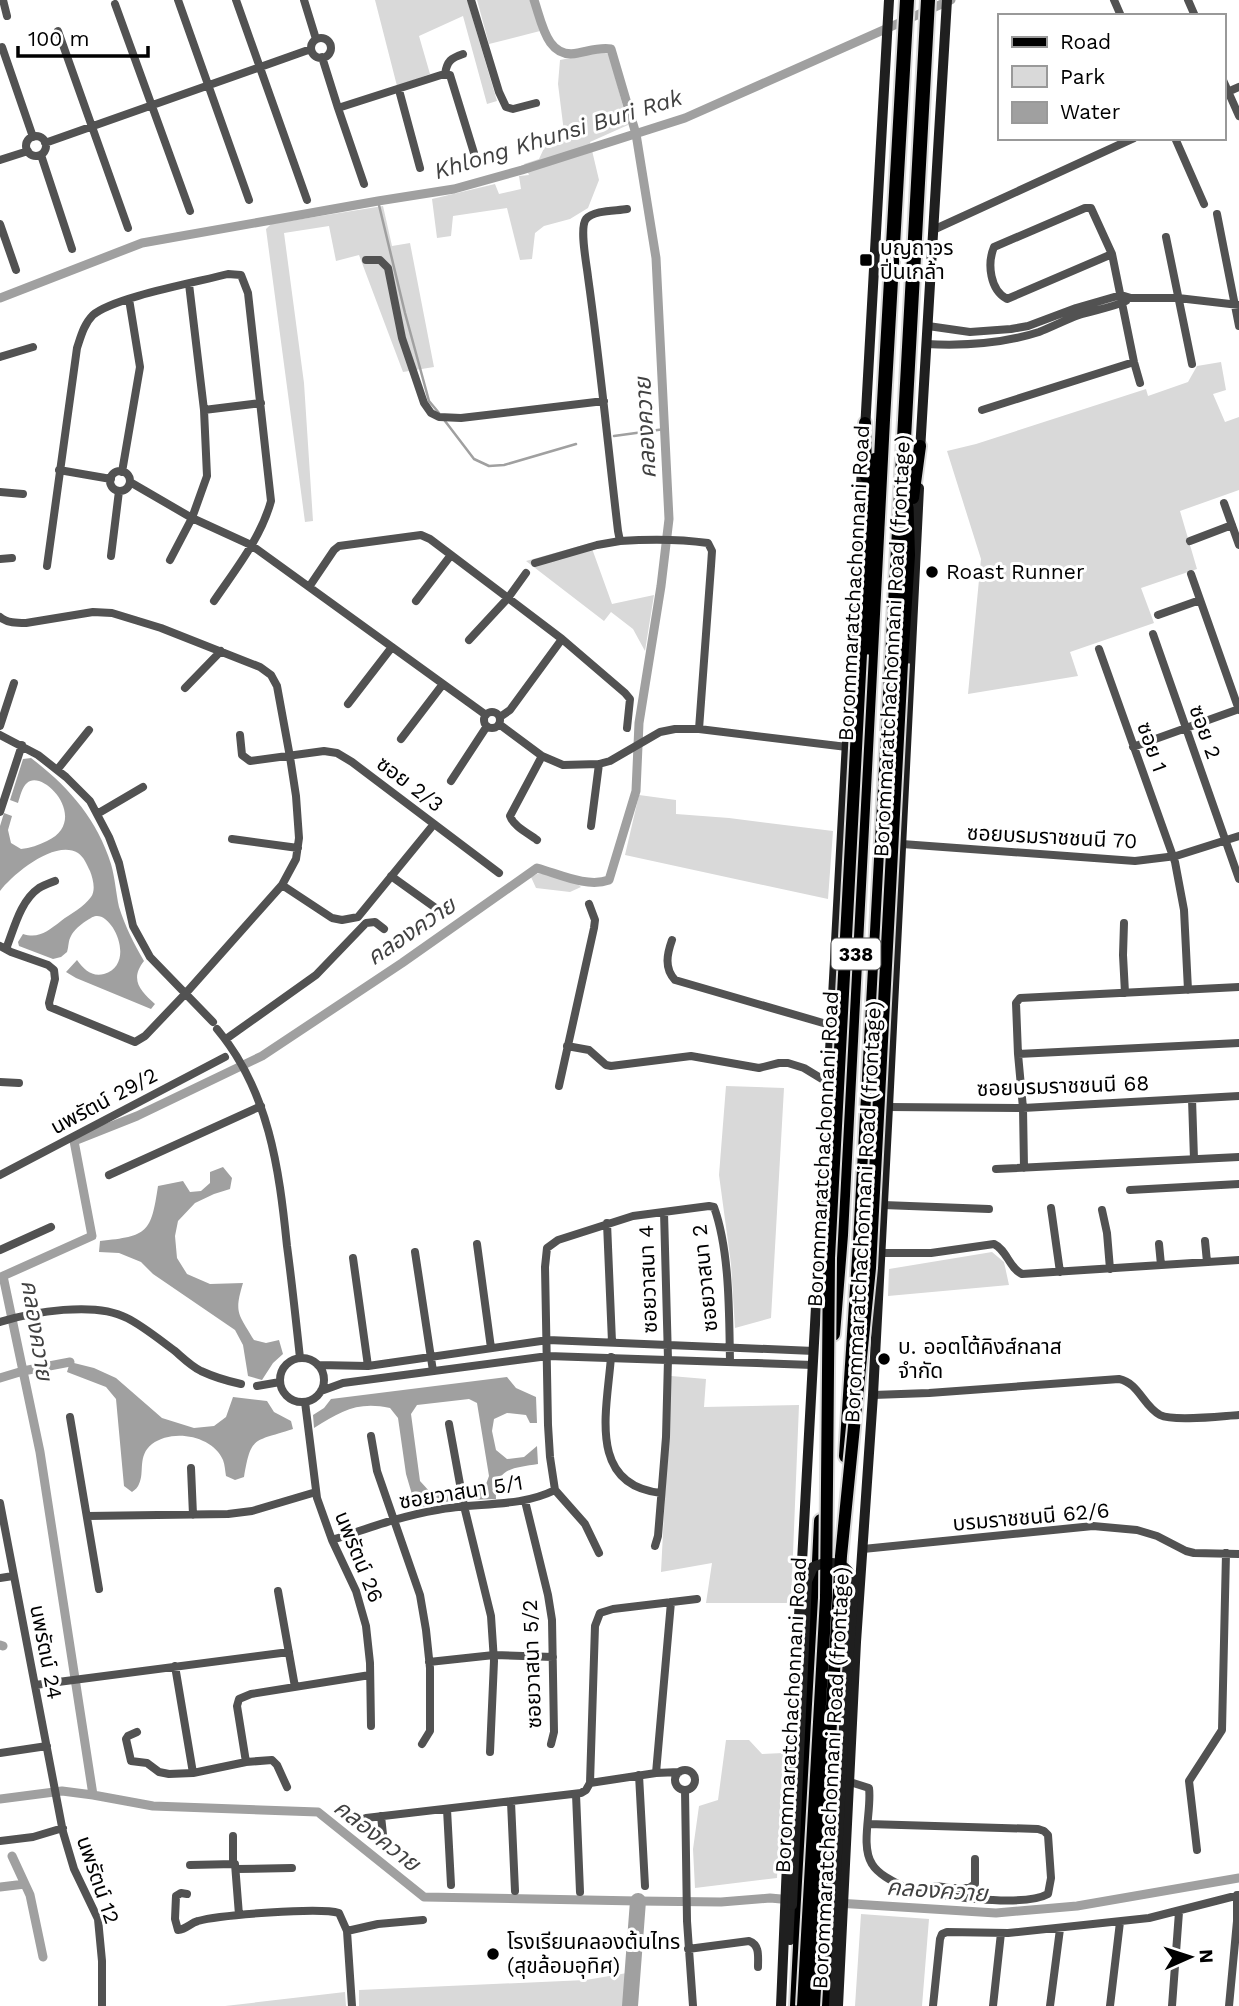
<svg xmlns="http://www.w3.org/2000/svg" width="1239" height="2006" font-family="'Work Sans','Noto Sans Thai',sans-serif">
<rect width="100%" height="100%" fill="#fff"/>
<!-- green -->
<path fill="#d9d9d9" d="M375,0H467L497,101L487,104L463,16L419,36L430,74L397,86Z
M477,0H530L540,31L489,44Z
M601,52L609,54L628,125L590,142L599,180L588,208L570,219L544,226L535,233L532,259L520,260L507,208L453,216L451,236L437,238L432,199L495,184L499,194L521,189L519,176L529,175L524,164L539,159L546,144L564,132L558,84L560,60Z
M383,206L392,246L410,243L434,367L403,372L359,255L336,261L329,226L284,233L304,383L313,521L305,522L266,229L271,224Z
M1221,362L1226,390L1213,394L1225,422L1239,417V490L1180,511L1197,569L1141,588L1154,623L1070,652L1078,676L968,694L981,559L947,451L976,444L1146,389L1148,396L1188,382L1197,366Z
M590,543L612,604L654,595L645,651L633,629L611,612L604,621L526,561Z
M639,795L676,800V814L729,818L833,831L828,899L625,855Z
M539,873L573,880L581,887L570,892L536,888L531,877Z
M726,1086L784,1088L771,1318L735,1328L731,1264L719,1175Z
M992,1252L1004,1262L1009,1285L888,1296L889,1269Z
M671,1376L706,1379L704,1407L799,1405L791,1603H706L712,1563L661,1572Z
M726,1740H749L762,1754L783,1753L777,1878L695,1888L693,1849L699,1806L718,1800Z
M861,1914L929,1919L922,2006H855Z
M627,1973L625,2006H359V1990L586,1980Z
M345,1992L346,2006H225Z"/>
<!-- water -->
<path fill="#a0a0a0" d="M31,758C68,786 97,819 111,864C115,878 116,893 119,907C125,926 134,944 144,961C129,980 141,991 155,1004L151,1009L76,978L66,972L77,960C84,970 92,977 104,974C136,965 114,914 96,916C93,916 88,920 86,921C80,925 74,930 71,936C68,941 69,946 67,952L61,957L53,959L19,946L18,942L23,934C39,939 48,931 61,921C70,914 84,907 91,897C96,890 93,879 90,871C87,865 84,857 78,853C55,839 13,874 0,891V826L4,813L12,816L8,830L11,843L21,849C30,848 39,845 47,841C91,820 43,768 27,783C22,787 20,797 18,803L10,800L23,759Z
M223,1167L232,1178L230,1189L214,1194L195,1203L178,1221L175,1236L177,1258L187,1274L210,1284L243,1283C234,1313 238,1313 254,1340L266,1343L279,1340L283,1354L273,1363L262,1380L248,1376L243,1345L235,1330L153,1274L141,1262L119,1253L99,1252L100,1241C148,1236 151,1233 158,1186L183,1181L190,1192L201,1191L210,1183V1172Z
M70,1362L94,1368L116,1378L162,1418L194,1428L214,1426L226,1417L233,1397L267,1401L274,1412L291,1421L293,1429C254,1442 251,1435 244,1477L235,1480L226,1476C225,1471 225,1465 223,1460C213,1436 173,1428 152,1444C137,1456 145,1472 139,1484C138,1487 135,1490 132,1492L124,1486L116,1399L106,1387L67,1372Z
M507,1377L516,1388L536,1397L537,1423H530L526,1415L507,1413L494,1419L492,1431L496,1450L507,1459L524,1457L537,1446L538,1464C513,1468 494,1468 496,1499L467,1500L466,1492L485,1487L489,1476L477,1403L469,1399L417,1405L411,1414L420,1481L430,1492L449,1494L451,1501L416,1508L406,1474L398,1418L390,1408C358,1401 341,1411 314,1428L313,1415L324,1408L331,1399Z"/>
<g fill="none" stroke-linecap="round" stroke-linejoin="round">
<!-- stream -->
<path stroke="#a0a0a0" stroke-width="2.5" d="M378,201L405,313L429,401L439,413
M445,421L474,459L489,466L504,465L576,444
M614,436L665,429"/>
<!-- canal -->
<path stroke="#a0a0a0" stroke-width="9" d="M534,0C542,23 547,60 578,53C589,51 600,47 611,49L636,134L656,258L669,519L661,586L639,723L636,791L609,880C587,888 559,874 537,868L402,963L262,1056L137,1116L74,1141L92,1236L3,1276L40,1452L93,1795L153,1806L318,1812L424,1897L638,1901L721,1902L770,1898L792,1900
M0,298L142,243L378,201L454,189L522,170L685,118L951,0
M0,1378L23,1371L70,1362
M0,1645L3,1646
M0,1799L62,1791L93,1795
M12,1856L30,1895L43,1957
M0,1887L25,1884
M837,1903L996,1913L1077,1906L1239,1878"/>
<!-- river -->
<path stroke="#a0a0a0" stroke-width="16" d="M630,2006L638,1901"/>
<defs>
<path id="primary" d="M865,423L866,477
M913,498L920,446
M861,654L867,536L875,459
M902,663L909,555L907,489"/>
<path id="highway" d="M833,1334L841,1235L883,420L907,0
M846,1456L860,1243L928,0
M797,2006L821,1521
M822,2006L828,1875"/>
</defs>
<!-- primary casing -->
<use href="#primary" stroke="#dbdbdb" stroke-width="16"/>
<!-- highway casing -->
<use href="#highway" stroke="#dbdbdb" stroke-width="18"/>
<!-- street -->
<path stroke="#525252" stroke-width="8" d="M3,0L7,16
M178,0L249,200
M236,0L307,200
M304,0L316,39
M471,0L499,92L506,107L513,109L536,103
M1114,0L1121,16
M1188,0L1195,16
M115,4L190,211
M58,31L128,228
M311 48a10 10 0 1 1 20 0a10 10 0 1 1-20 0Z
M2,47L33,137
M322,57L338,108L364,184
M445,74C447,61 451,58 463,54
M1223,80L1239,116
M399,90L420,168
M1223,94L1239,87
M338,108L441,75H450L474,153
M26 146a10 10 0 1 1 20 0a10 10 0 1 1-20 0Z
M1175,138L1204,204
M45,143L311,49
M41,155L72,249
M0,160L28,151
M627,209C616,211 594,210 586,219C579,228 587,266 588,277C600,362 608,447 618,531L620,541C648,539 680,539 708,543L712,551L711,566L699,729
M1217,214L1239,326
M0,224L16,270
M933,230L1134,138
M1166,237L1192,364
M1112,254L1007,299C990,290 987,264 994,247L1085,208H1091L1112,254L1134,362L1140,383
M366,260H380L388,268L402,338L424,403L431,413L439,417L461,418L604,401
M928,326L970,332L1011,329L1028,326L1076,308L1121,295L1131,298H1178L1239,305
M926,344C964,346 1002,344 1039,332C1052,327 1065,320 1079,315C1094,310 1111,308 1126,301
M0,357L33,347
M204,410L261,403
M982,410L1134,362
M59,470L111,479
M110 481a10 10 0 1 1 20 0a10 10 0 1 1-20 0Z
M122,472L140,367L129,299
M130,482L192,518L251,545L486,715
M0,492L23,494
M1224,503L1239,545
M1190,541L1232,525
M111,556L119,491
M0,559L12,558
M170,560L192,518L207,476L204,410L189,284
M535,563L597,545L620,541
M47,566L77,348C81,336 84,324 93,315C114,297 198,282 228,274L241,275L248,293L271,501C261,538 235,570 214,601
M1191,574L1239,710
M309,587L334,550L339,546L421,535L430,539L562,639L625,693L630,699L627,728
M416,601L451,555
M1158,615L1200,600
M0,617C7,623 17,623 26,623L93,612L112,613L161,628L260,667L271,675L277,686L290,757L296,796L299,838L296,859L282,885L186,993L145,1036L135,1042L50,1007L49,1003L55,979L54,970L48,965L11,952L0,946
M1153,634L1239,879
M469,640L508,598L526,573
M1099,649L1175,862L1184,910L1188,990
M185,688L221,651
M348,704L392,647
M484 720a8 8 0 1 1 16 0a8 8 0 1 1-16 0Z
M500,717L510,710L562,639
M499,724L542,756L563,765L599,764L610,761L660,732L675,729H699L847,747
M0,726L14,683
M0,735L38,755L66,777L90,801L109,837L119,863L133,926L150,957L213,1022
M240,735L242,755L250,761L324,751L337,753L352,762L499,873
M401,739L443,684
M1133,747L1239,709
M57,770L89,730
M451,781L487,726
M0,812L22,745
M97,814L143,787
M591,826L599,764
M232,839L298,848
M537,840C528,833 514,827 510,816L542,756
M902,844L1135,861L1176,856L1239,836
M391,876L444,914
M282,885L332,918L342,920L358,917L434,824
M1124,923L1123,955L1125,993
M672,940C667,954 664,968 675,980L830,1025
M6,949C14,929 20,901 39,888C44,885 50,883 55,881
M217,1029C269,1091 279,1168 287,1246C292,1283 296,1321 300,1358
M226,1039L316,975L366,923L375,922L384,929
M567,1046L589,1050L606,1065L611,1066L691,1056L759,1068L779,1063H788L804,1068L827,1082
M1018,1054L1016,1003L1020,998L1239,987
M0,1082L19,1083
M559,1086L594,928L595,920L589,904
M1192,1099L1194,1159
M888,1107L1023,1108L1239,1096
M1024,1168L1023,1108L1018,1054L1239,1043
M996,1169L1239,1157
M0,1175L225,1057
M109,1175L261,1106
M1130,1190L1239,1184
M883,1205L989,1209
M1051,1208L1060,1272
M1102,1210L1107,1233L1110,1269
M607,1223L612,1342
M1205,1241L1207,1262
M477,1244L491,1348
M1159,1244L1161,1265
M0,1250L51,1227
M415,1252L433,1371
M880,1253H931L994,1244C1007,1250 1009,1268 1022,1274L1239,1260
M353,1258L368,1366
M0,1322C32,1312 95,1301 127,1318C143,1326 160,1340 175,1351C183,1358 191,1366 201,1371C214,1377 227,1381 241,1384
M611,1357C607,1410 587,1485 661,1493
M280 1380a22 22 0 1 1 44 0a22 22 0 1 1-44 0Z
M318,1365L368,1366L548,1340L814,1351
M257,1386L280,1382
M321,1391L343,1383L548,1356L813,1365
M873,1395L929,1393L1119,1379C1139,1383 1143,1406 1160,1415C1174,1422 1222,1416 1239,1415
M305,1402L317,1498L332,1540L356,1591L366,1626L370,1663L371,1726
M70,1417L99,1589
M449,1424L464,1506L491,1616L494,1661L490,1752
M371,1436L377,1471L420,1595L426,1630L430,1668V1731L422,1744
M191,1468L193,1515
M525,1501L548,1595L552,1620L554,1732L551,1744
M0,1503L63,1832L74,1869L98,1919L102,1961V2006
M87,1516L228,1514L252,1511L316,1492
M332,1540C366,1529 401,1516 437,1510C476,1502 519,1508 555,1490
M655,1546L658,1536L666,1437L668,1359L664,1212
M863,1549L1093,1526L1137,1530L1157,1536L1186,1551L1194,1553L1239,1554
M599,1553L585,1524L555,1490L550,1457L548,1425L545,1267L547,1248L558,1240L633,1216L709,1206L714,1207C730,1252 729,1314 730,1361
M0,1578L13,1576
M278,1591L295,1687
M429,1662L494,1655L553,1657
M175,1666L193,1773
M35,1685L289,1652
M137,1732L128,1736L126,1739L131,1761L147,1763L159,1772L169,1774L193,1773L246,1762
M0,1753L47,1746
M675 1780a10 10 0 1 1 20 0a10 10 0 1 1-20 0Z
M656,1773L671,1602
M639,1775L645,1886
M850,1782L869,1788C872,1810 860,1845 872,1864C878,1874 892,1881 902,1886C930,1896 1023,1908 1048,1894L1051,1878L1048,1835L1044,1831L1038,1829L868,1824
M590,1783L595,1626L600,1613L613,1609L697,1599
M287,1787L277,1765L272,1760L246,1762L237,1706L239,1699L251,1694L370,1675
M685,1790L687,1921L693,2006
M576,1794L580,1892
M511,1802L515,1891
M447,1809L451,1885
M381,1816L384,1844
M366,1818L581,1793L586,1790L590,1783L656,1773L679,1772
M0,1841L33,1837L63,1828
M1197,1850L1189,1781L1222,1730L1226,1553
M233,1864V1836
M190,1865L235,1864L239,1915
M236,1869L292,1868
M923,1891C931,1883 941,1887 951,1888
M187,1894L181,1893L176,1896L175,1919L178,1930C187,1929 190,1923 198,1921C219,1915 320,1907 339,1913L347,1931
M948,1896L951,1888H969L975,1884V1859
M688,1949L749,1941C760,1945 758,1956 758,1967
M352,2006L347,1931L378,1924L423,1920
M933,2006L940,1939L942,1934L947,1932L1008,1933L1149,1918L1239,1895
M993,2006L1001,1933
M1050,2006L1060,1929
M1110,2006L1120,1922
M1172,2006L1179,1912
M1229,2006L1237,1921V1895"/>
<!-- secondary -->
<path stroke="#1f1f1f" stroke-width="10" d="M865,430L889,0
M920,451L947,0
M790,1940L792,1905
M781,2006L792,1744L862,468
M830,2006L834,1909
M838,2006L856,1642L873,1395L888,1107L919,488"/>
<!-- primary -->
<use href="#primary" stroke="#000" stroke-width="12"/>
<!-- highway -->
<use href="#highway" stroke="#000" stroke-width="14"/>
<defs>
<path id="primary-bridge" d="M803,2006L826,1598L829,1258L861,654
M814,2006L841,1556L870,1268L902,663"/>
</defs>
<!-- primary-bridge casing -->
<use href="#primary-bridge" stroke="#dbdbdb" stroke-width="16" stroke-linecap="butt"/>
<!-- secondary-bridge -->
<path stroke="#1f1f1f" stroke-width="10" d="M792,1905L807,1581L813,1567C834,1557 853,1565 854,1589L847,1673L834,1909"/>
<!-- primary-bridge -->
<use href="#primary-bridge" stroke="#000" stroke-width="12"/>
</g>
<!-- markers -->
<g fill="#000" stroke="#fff" stroke-width="2.5">
<rect x="859" y="253" width="14" height="14" rx="3.5"/>
<circle cx="932" cy="572" r="7"/>
<circle cx="884" cy="1359" r="7"/>
<circle cx="493" cy="1954" r="7"/>
</g>
<g text-anchor="middle" stroke-width="6" stroke-linejoin="round" paint-order="stroke">
<!-- shield labels -->
<rect fill="#fff" stroke="#4c4c4c" stroke-width="2" x="831.5" y="938.5" width="49" height="31" rx="5"/>
<g font-size="19" font-weight="bold" fill="#000">
<text x="856" y="961">338</text>
</g>
<!-- poi labels -->
<g font-size="21" fill="#000" stroke="#fff" text-anchor="start">
<text x="880" y="255">บุญถาวร<tspan x="880" dy="24">ปิ่นเกล้า</tspan></text>
<text x="946" y="579">Roast Runner</text>
<text x="898" y="1354">บ. ออตโต้คิงส์กลาส<tspan x="898" dy="24">จำกัด</tspan></text>
<text x="507" y="1949">โรงเรียนคลองต้นไทร<tspan x="507" dy="24">(สุขล้อมอุทิศ)</tspan></text>
</g>
<!-- street labels -->
<g font-size="21" fill="#000" stroke="#fff">
<text transform="translate(854 583) rotate(-87)" y="7">Borommaratchachonnani Road</text>
<text transform="translate(892 646) rotate(-87)" y="7">Borommaratchachonnani Road (frontage)</text>
<text transform="translate(1205 732) rotate(70)" y="7">ซอย 2</text>
<text transform="translate(1152 747) rotate(70)" y="7">ซอย 1</text>
<text transform="translate(410 784) rotate(37)" y="7">ซอย 2/3</text>
<text transform="translate(1052 837) rotate(3)" y="7">ซอยบรมราชชนนี 70</text>
<text transform="translate(1063 1086) rotate(-2)" y="7">ซอยบรมราชชนนี 68</text>
<text transform="translate(104 1101) rotate(-28)" y="7">นพรัตน์ 29/2</text>
<text transform="translate(823 1149) rotate(-87)" y="7">Borommaratchachonnani Road</text>
<text transform="translate(863 1212) rotate(-87)" y="7">Borommaratchachonnani Road (frontage)</text>
<text transform="translate(705 1278) rotate(-96)" y="7">ซอยวาสนา 2</text>
<text transform="translate(648 1279) rotate(-92)" y="7">ซอยวาสนา 4</text>
<text transform="translate(461 1492) rotate(-9)" y="7">ซอยวาสนา 5/1</text>
<text transform="translate(1031 1517) rotate(-5)" y="7">บรมราชชนนี 62/6</text>
<text transform="translate(359 1557) rotate(68)" y="7">นพรัตน์ 26</text>
<text transform="translate(46 1652) rotate(79)" y="7">นพรัตน์ 24</text>
<text transform="translate(532 1664) rotate(-92)" y="7">ซอยวาสนา 5/2</text>
<text transform="translate(791 1715) rotate(-87)" y="7">Borommaratchachonnani Road</text>
<text transform="translate(831 1778) rotate(-87)" y="7">Borommaratchachonnani Road (frontage)</text>
<text transform="translate(98 1880) rotate(71)" y="7">นพรัตน์ 12</text>
</g>
<!-- water labels -->
<g font-size="23" font-style="italic" fill="#414141" stroke="#fff">
<text transform="translate(558 134) rotate(-17)" y="8">Khlong Khunsi Buri Rak</text>
<text transform="translate(645 428) rotate(-93)" y="8">คลองควาย</text>
<text transform="translate(411 931) rotate(-34)" y="8">คลองควาย</text>
<text transform="translate(37 1330) rotate(81)" y="8">คลองควาย</text>
<text transform="translate(377 1835) rotate(38)" y="8">คลองควาย</text>
<text transform="translate(937 1890) rotate(4)" y="8">คลองควาย</text>
</g>
</g>
<!-- legend -->
<rect x="998" y="14" width="228" height="126" fill="#ffffff" stroke="#999999" stroke-width="2"/>
<rect x="1012" y="37" width="35" height="10" fill="#000000" stroke="#999999" stroke-width="2"/>
<text x="1060" y="49" font-size="21" fill="#000000">Road</text>
<rect x="1012" y="66" width="35" height="21" fill="#d9d9d9" stroke="#999999" stroke-width="2"/>
<text x="1060" y="84" font-size="21" fill="#000000">Park</text>
<rect x="1012" y="102" width="35" height="21" fill="#a0a0a0" stroke="#999999" stroke-width="2"/>
<text x="1060" y="119" font-size="21" fill="#000000">Water</text>
<!-- north arrow -->
<g transform="translate(1190 1957) rotate(87)" stroke="#ffffff" stroke-width="5" paint-order="stroke">
<path d="M0-5L12 26L0 18L-12 26Z" fill="#000000"/>
<text y="-10" font-size="19" font-weight="bold" text-anchor="middle" fill="#000000">N</text>
</g>
<!-- scale -->
<path d="M18 46v10h130v-10" fill="none" stroke="#000000" stroke-width="3.5"/>
<text x="28" y="46" font-size="21" fill="#000000" stroke="#ffffff" stroke-width="5" paint-order="stroke">100 m</text>
</svg>
